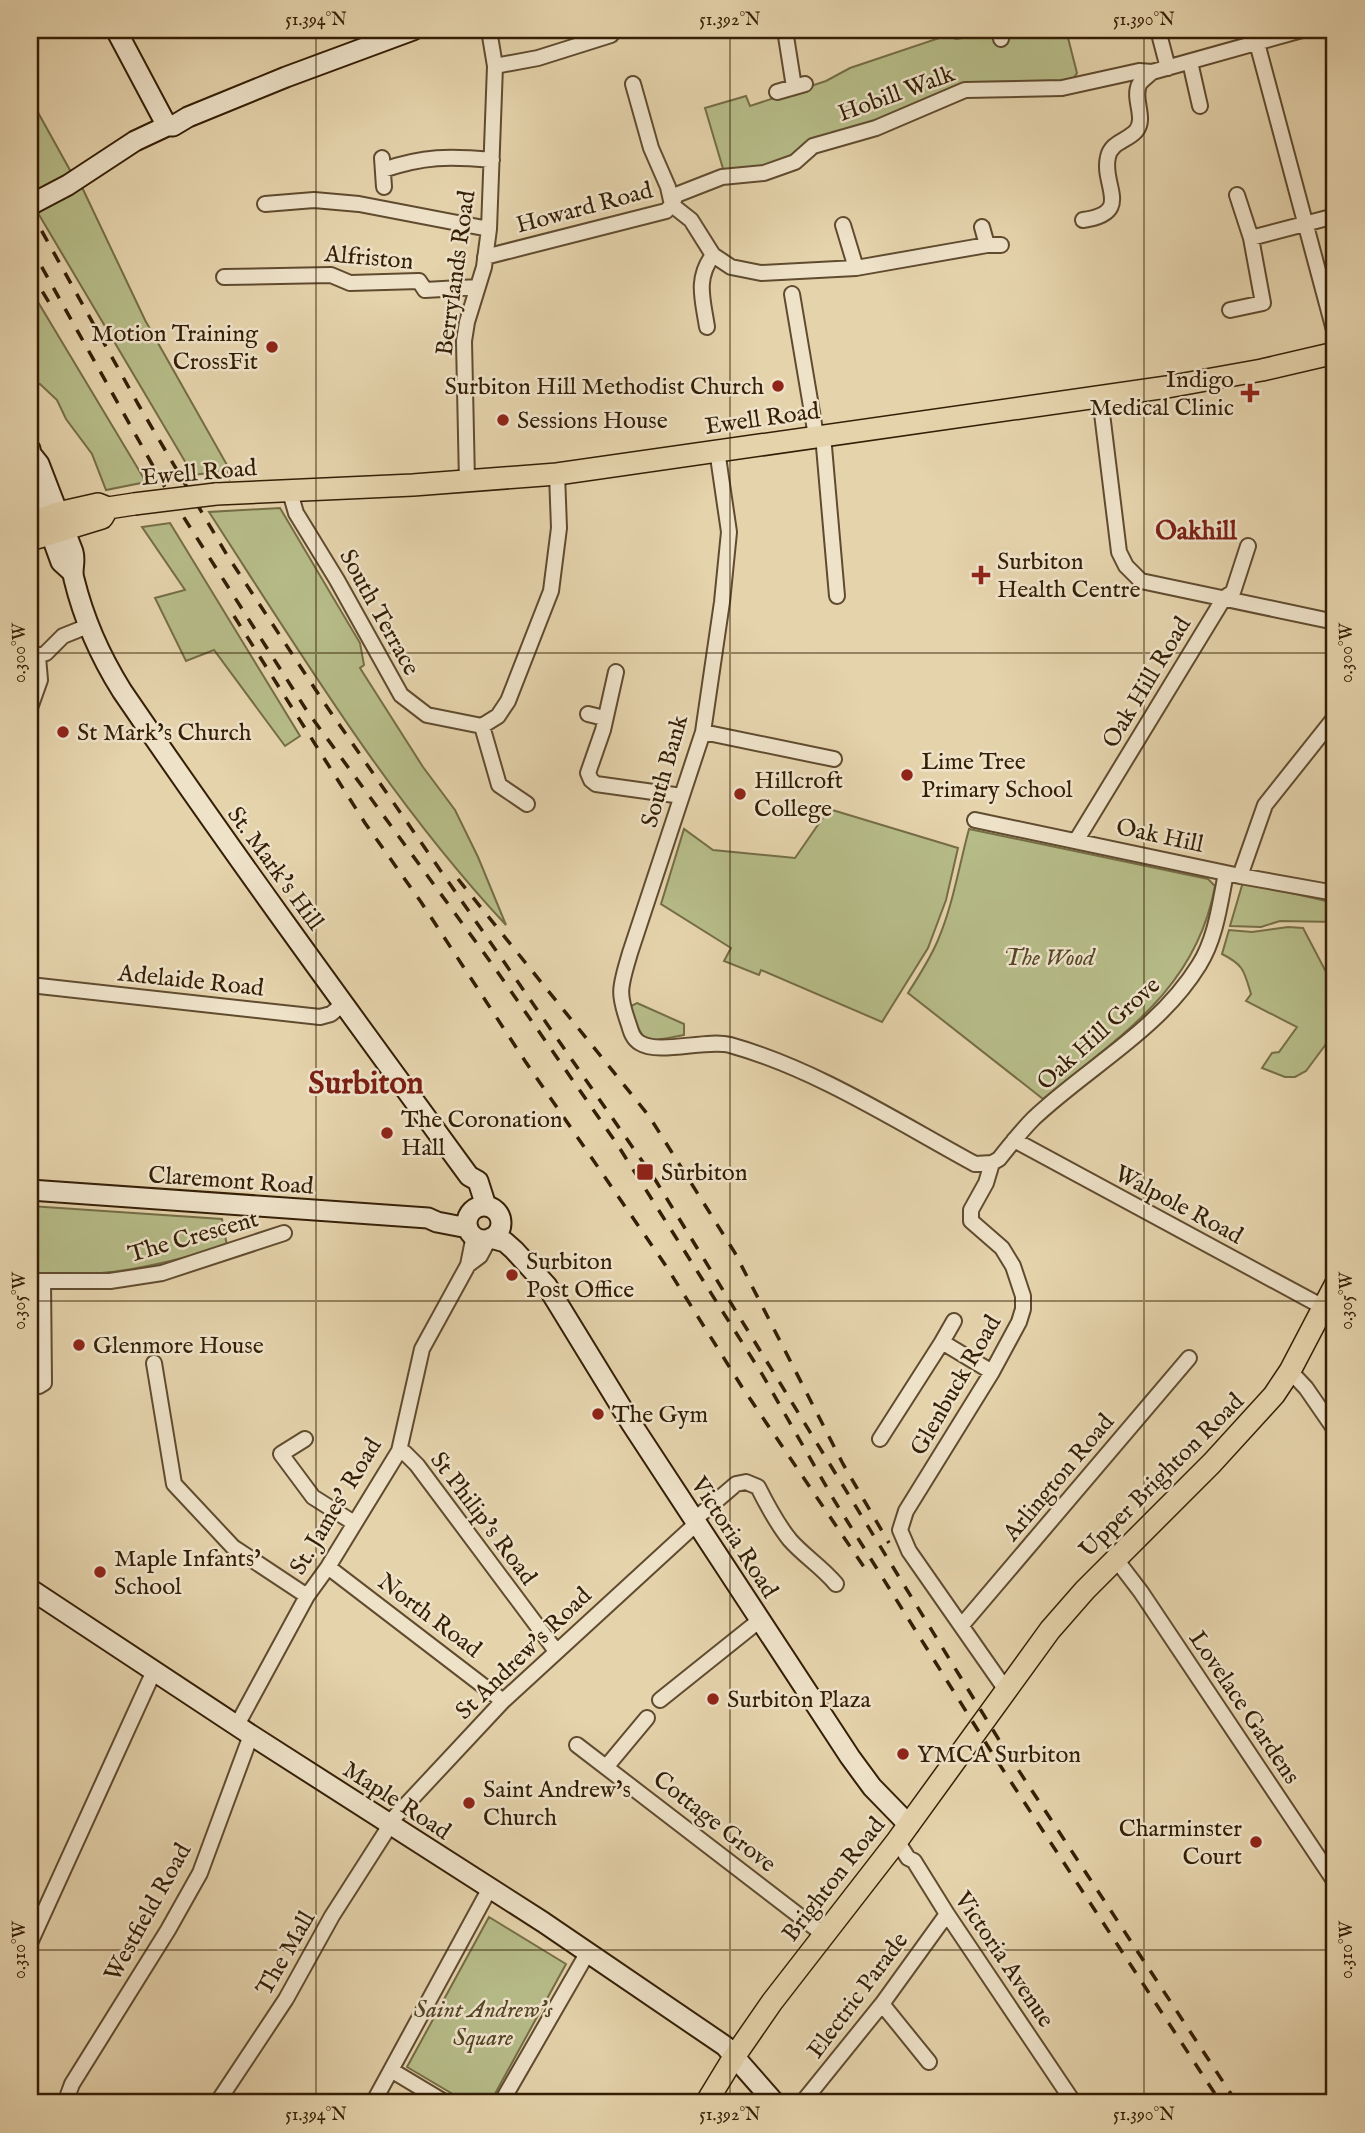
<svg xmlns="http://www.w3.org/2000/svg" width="1365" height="2133" font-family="'IM FELL English',serif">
<rect width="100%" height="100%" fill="#e5d3ac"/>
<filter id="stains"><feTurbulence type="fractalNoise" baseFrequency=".00286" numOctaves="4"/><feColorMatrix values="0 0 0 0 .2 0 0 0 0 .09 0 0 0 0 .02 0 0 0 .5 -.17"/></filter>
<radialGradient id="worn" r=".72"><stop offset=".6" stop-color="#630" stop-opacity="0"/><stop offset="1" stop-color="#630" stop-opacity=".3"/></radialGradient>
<!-- green -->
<path fill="#b6bc88" stroke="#756d46" stroke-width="2" d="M1028,30H1066L1077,73L1072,81L976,82L946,91L764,168L744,167L724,172L705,108L746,96L750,106L826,81L850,68L948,35L956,39L982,35L985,38Z
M30,98L71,172L31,196L30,195Z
M80,183L145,320L227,465L229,479L217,472L193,475L38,213Z
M30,287L35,297L146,482L106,490L92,454L66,419L57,400L40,384L31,385Z
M280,508L360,643L364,665L360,668L423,767L455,810L478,857L506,925C390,801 301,654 209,512Z
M170,523L300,736L285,746L214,650L186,661L155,598L185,590L142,527Z
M829,809L958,848L946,900L928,948L882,1022L761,970L759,975L724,961L731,948L661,904L684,829L713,850L795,858Z
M969,829L1208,879L1215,886C1196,991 1118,1037 1043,1099L908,993C919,976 930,959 938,940C953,905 959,866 969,829Z
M1243,882L1335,903V922L1280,921L1261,927L1230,926Z
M1288,927L1303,928L1335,989V1032L1306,1071L1295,1077H1285L1262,1068L1272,1053L1279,1052L1297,1027L1246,1001L1251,994C1244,971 1244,965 1222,954L1229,930L1252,932Z
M637,1003L684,1024V1035C646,1042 641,1047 629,1007Z
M30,1206L222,1219L227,1246C157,1266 102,1279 30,1274Z
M489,1917L566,1964L490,2103H468L407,2067Z"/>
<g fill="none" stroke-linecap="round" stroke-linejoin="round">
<defs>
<path id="street" d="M785,30L794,87
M1000,30L1001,39
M1158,30L1168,68
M1257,43L1335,334
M1190,62L1200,106
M495,66L538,58L611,35
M633,84L651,148L668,187L672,205
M777,92L805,84
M382,158L384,187
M383,170C424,156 449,156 492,160
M1237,195L1251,238
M265,204L314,200L359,204L489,229
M672,205L676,195L722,177L764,173L795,162L813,146L876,128L965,90L1062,88L1139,71L1152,72
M1083,220C1134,213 1101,185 1108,157C1111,142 1127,141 1136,131C1147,118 1131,97 1140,83C1143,79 1149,75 1152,72L1302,30
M843,225L856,268
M982,227L987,245
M485,257L666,211L672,205L691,220L713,255L731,267L761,273L856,268L987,245H1001
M224,277L331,275L350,283L419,281L425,290L478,287
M792,294L816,436
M1230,310L1263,303L1251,238L1335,216
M707,327C703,300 695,279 713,255
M1100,397L1119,552L1126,566L1141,581L1335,622
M823,435L837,596
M717,450L729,532L722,602L703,732L630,953C620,988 617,991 629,1025C631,1032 633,1039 640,1043C659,1055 706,1039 730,1045C816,1069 896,1121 975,1164L992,1163L986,1183L971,1210V1221L1002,1248L1013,1266L1023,1296V1309L1019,1322L992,1372L906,1511L900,1530L909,1551L1006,1690
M467,482L464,341L467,322L484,267L489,229L495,66L489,30
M290,492L296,513L337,580L401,695L427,715L482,726L498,716L508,701L551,591L559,528L557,474
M30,659L46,653L63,636L88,626
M616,672L603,730L588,773L591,780L596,784L682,796
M30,708L40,680L38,657
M588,714L604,718
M482,726L499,785L527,804
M703,732L834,759
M975,820L1240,876L1335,893
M1076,841L1224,598L1233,592L1248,546
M1240,876L1265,805L1335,717
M30,985L320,1017L331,1014L344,1003
M1014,1140L1323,1307
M992,1163L999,1159C1010,1145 1022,1130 1034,1118C1088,1067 1159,1030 1199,965C1216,938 1220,903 1226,873
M468,1265L480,1256L489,1239
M30,1281H110L162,1273L284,1233
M942,1342L954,1321
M154,1363L174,1484L233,1547L307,1596
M1290,1371L1306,1388L1335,1430
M30,1385L39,1386L44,1383L43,1281
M305,1439L281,1454L313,1497L354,1523
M880,1439L942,1342L992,1372
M399,1451L405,1453L417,1465L556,1651
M694,1520L736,1484L746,1482L758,1487C767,1505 777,1524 790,1540C804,1556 822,1567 836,1584
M1115,1558L1141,1592L1335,1882
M328,1567L503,1701
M962,1625L1189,1358
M660,1700L760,1620
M237,1725L307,1596L328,1567L399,1451L422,1349L468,1265L474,1235
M577,1745L823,1934
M607,1766L647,1718
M897,1841L908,1858L914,1861L947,1914L1074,2103
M30,1943L154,1671
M882,2004L929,2062
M65,2103L72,2084L168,1930L200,1873L251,1735
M217,2103L286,1999L332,1916L387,1830L389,1823L503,1701L697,1523
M373,2103L391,2070
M446,2103L391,2070L490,1888
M501,2103L588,1952
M802,2103L882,2004L947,1914"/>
<path id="secondary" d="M116,30L167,126
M30,205L68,185L135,141L167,126H173L188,117L286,77L413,30
M30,449L31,454L39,464L73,552C76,562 71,570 74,579C84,620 100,656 122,691C234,855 352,1016 469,1176L478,1181L486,1206
M30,477L61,562L72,572
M30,1190L428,1218L437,1222L468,1228
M467 1223a17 17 0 1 1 34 0a17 17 0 1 1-34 0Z
M491,1238L505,1242L514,1250L547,1286L631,1423L850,1757L872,1787L909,1825
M30,1589L251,1735L543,1922L725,2046L775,2103"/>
<path id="primary" d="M216,494L413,485L557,474L1167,387L1262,370L1335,353
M30,523L58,513L98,504L108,508L134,504
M30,540L102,518L108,508
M706,2103L734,2057L772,2002L897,1841L1050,1630L1085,1590L1212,1463L1274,1395L1290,1371L1335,1285"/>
</defs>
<!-- street casing -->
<use href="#street" stroke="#604b2f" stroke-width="18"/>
<!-- secondary casing -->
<use href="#secondary" stroke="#341e05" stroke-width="23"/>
<!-- primary casing -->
<use href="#primary" stroke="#341e05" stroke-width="24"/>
<!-- street -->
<use href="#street" stroke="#eee2c9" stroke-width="14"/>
<!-- secondary -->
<use href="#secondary" stroke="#eee2c9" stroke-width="19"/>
<!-- primary -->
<use href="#primary" stroke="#e5d3ac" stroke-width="21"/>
<!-- rail -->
<path stroke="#341e05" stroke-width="3.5" stroke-dasharray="12 12" stroke-linecap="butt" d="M30,210L138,404L227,555L325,704L656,1181L1004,1748L1237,2103
M30,246L167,491L307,711L492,964L617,1144L762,1374L834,1500L994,1756L1221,2103
M30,271L53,309
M234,616L365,823L421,902L525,1061L666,1266L742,1387L866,1570
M458,879L649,1116L735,1253L843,1464L889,1543"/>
<defs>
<path id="primary-bridge" d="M134,504L216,494"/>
</defs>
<!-- primary-bridge casing -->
<use href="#primary-bridge" stroke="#341e05" stroke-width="24" stroke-linecap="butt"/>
<!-- primary-bridge -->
<use href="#primary-bridge" stroke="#e5d3ac" stroke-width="21"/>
</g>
<!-- ticks -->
<path fill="none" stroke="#341e05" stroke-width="2" stroke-opacity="0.45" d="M316,30V2103M730,30V2103M1144,30V2103M30,653H1335M30,1301H1335M30,1950H1335"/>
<!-- markers -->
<g fill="#8f2418" stroke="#eee2c9" stroke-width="2.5">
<circle cx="272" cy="347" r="7"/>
<circle cx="778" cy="386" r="7"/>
<path d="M1246.5 382.5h7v7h7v7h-7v7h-7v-7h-7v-7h7z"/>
<circle cx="503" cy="420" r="7"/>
<path d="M977.5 564.5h7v7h7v7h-7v7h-7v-7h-7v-7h7z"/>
<circle cx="63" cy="732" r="7"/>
<circle cx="907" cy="775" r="7"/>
<circle cx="740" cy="794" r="7"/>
<circle cx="387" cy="1133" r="7"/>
<rect x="636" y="1163" width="18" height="18" rx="3.5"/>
<circle cx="512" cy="1275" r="7"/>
<circle cx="79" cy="1345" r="7"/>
<circle cx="598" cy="1414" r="7"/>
<circle cx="100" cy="1572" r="7"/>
<circle cx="713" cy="1699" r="7"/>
<circle cx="903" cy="1754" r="7"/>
<circle cx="469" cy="1803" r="7"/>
<circle cx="1256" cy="1842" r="7"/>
</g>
<g text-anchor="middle" stroke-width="5" stroke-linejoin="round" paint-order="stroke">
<!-- street labels -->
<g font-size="24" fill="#341e05" stroke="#eee2c9">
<text transform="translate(896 93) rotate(-20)" y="8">Hobill Walk</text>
<text transform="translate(584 207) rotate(-15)" y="8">Howard Road</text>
<text transform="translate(369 257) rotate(5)" y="8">Alfriston</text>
<text transform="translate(455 273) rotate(-82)" y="8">Berrylands Road</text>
<text transform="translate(762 418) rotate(-8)" y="8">Ewell Road</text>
<text transform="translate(199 472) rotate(-5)" y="8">Ewell Road</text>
<text transform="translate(380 612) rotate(61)" y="8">South Terrace</text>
<text transform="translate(1146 682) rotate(-59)" y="8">Oak Hill Road</text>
<text transform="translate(664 771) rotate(-74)" y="8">South Bank</text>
<text transform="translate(1160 835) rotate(12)" y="8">Oak Hill</text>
<text transform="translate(276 868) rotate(54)" y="8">St. Mark's Hill</text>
<text transform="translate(191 980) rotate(6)" y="8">Adelaide Road</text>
<text transform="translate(1098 1033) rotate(-42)" y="8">Oak Hill Grove</text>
<text transform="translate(231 1180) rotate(4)" y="8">Claremont Road</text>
<text transform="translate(1179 1204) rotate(28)" y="8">Walpole Road</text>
<text transform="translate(193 1236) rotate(-16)" y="8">The Crescent</text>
<text transform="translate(955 1385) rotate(-60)" y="8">Glenbuck Road</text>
<text transform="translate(1161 1475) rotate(-45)" y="8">Upper Brighton Road</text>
<text transform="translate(1058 1477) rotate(-50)" y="8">Arlington Road</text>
<text transform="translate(335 1506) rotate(-59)" y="8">St. James' Road</text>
<text transform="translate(484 1518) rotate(53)" y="8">St Philip's Road</text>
<text transform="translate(735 1537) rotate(57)" y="8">Victoria Road</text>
<text transform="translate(430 1615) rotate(37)" y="8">North Road</text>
<text transform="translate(523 1653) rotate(-44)" y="8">St Andrew's Road</text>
<text transform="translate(1245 1707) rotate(56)" y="8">Lovelace Gardens</text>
<text transform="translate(397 1800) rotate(33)" y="8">Maple Road</text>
<text transform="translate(715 1821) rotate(38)" y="8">Cottage Grove</text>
<text transform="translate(833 1879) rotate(-52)" y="8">Brighton Road</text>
<text transform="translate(147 1912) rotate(-61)" y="8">Westfield Road</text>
<text transform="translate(285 1953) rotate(-60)" y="8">The Mall</text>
<text transform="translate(1005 1959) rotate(56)" y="8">Victoria Avenue</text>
<text transform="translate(857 1995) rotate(-53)" y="8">Electric Parade</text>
</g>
<!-- poi labels -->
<g font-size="24" fill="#341e05" stroke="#eee2c9" text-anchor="start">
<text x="258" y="341" text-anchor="end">Motion Training<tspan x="258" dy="28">CrossFit</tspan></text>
<text x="1234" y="387" text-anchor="end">Indigo<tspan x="1234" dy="28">Medical Clinic</tspan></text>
<text x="764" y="394" text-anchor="end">Surbiton Hill Methodist Church</text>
<text x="517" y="428">Sessions House</text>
<text x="997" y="569">Surbiton<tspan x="997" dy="28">Health Centre</tspan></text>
<text x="77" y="740">St Mark's Church</text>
<text x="921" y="769">Lime Tree<tspan x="921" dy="28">Primary School</tspan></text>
<text x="754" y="788">Hillcroft<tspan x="754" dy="28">College</tspan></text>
<text x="401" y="1127">The Coronation<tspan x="401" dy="28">Hall</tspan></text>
<text x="661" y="1180">Surbiton</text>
<text x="526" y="1269">Surbiton<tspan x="526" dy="28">Post Office</tspan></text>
<text x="93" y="1353">Glenmore House</text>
<text x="612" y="1422">The Gym</text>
<text x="114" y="1566">Maple Infants'<tspan x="114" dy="28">School</tspan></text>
<text x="727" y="1707">Surbiton Plaza</text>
<text x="917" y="1762">YMCA Surbiton</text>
<text x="483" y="1797">Saint Andrew's<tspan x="483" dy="28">Church</tspan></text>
<text x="1242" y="1836" text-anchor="end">Charminster<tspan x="1242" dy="28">Court</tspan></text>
</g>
<!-- park labels -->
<g font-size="24" font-style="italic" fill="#544626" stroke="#eee2c9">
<text x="1049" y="965">The Wood</text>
<text x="483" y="2017">Saint Andrew's<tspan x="483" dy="28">Square</tspan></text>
</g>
<!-- neighbourhood labels -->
<g font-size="26" font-weight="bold" fill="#7a1f14" stroke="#eee2c9">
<text x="1196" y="539">Oakhill</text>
</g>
<!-- district labels -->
<g font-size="32" font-weight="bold" fill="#7a1f14" stroke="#eee2c9">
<text x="366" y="1093">Surbiton</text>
</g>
</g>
<!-- margin -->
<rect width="1365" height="2133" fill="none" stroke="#e5d3ac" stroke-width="77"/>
<rect x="38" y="38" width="1288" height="2056" fill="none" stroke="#341e05" stroke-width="2.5"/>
<g font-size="18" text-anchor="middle" fill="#341e05">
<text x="316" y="25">51.394°N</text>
<text x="730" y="25">51.392°N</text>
<text x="1144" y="25">51.390°N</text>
<text transform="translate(1346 653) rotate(-90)" y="6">0.300°W</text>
<text transform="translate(19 653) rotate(-90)" y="6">0.300°W</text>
<text transform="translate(1346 1301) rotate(-90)" y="6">0.305°W</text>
<text transform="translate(19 1301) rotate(-90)" y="6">0.305°W</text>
<text transform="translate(1346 1950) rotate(-90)" y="6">0.310°W</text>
<text transform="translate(19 1950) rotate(-90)" y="6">0.310°W</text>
<text x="316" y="2120">51.394°N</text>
<text x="730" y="2120">51.392°N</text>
<text x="1144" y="2120">51.390°N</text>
</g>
<rect width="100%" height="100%" filter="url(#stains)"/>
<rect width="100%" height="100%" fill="url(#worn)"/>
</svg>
